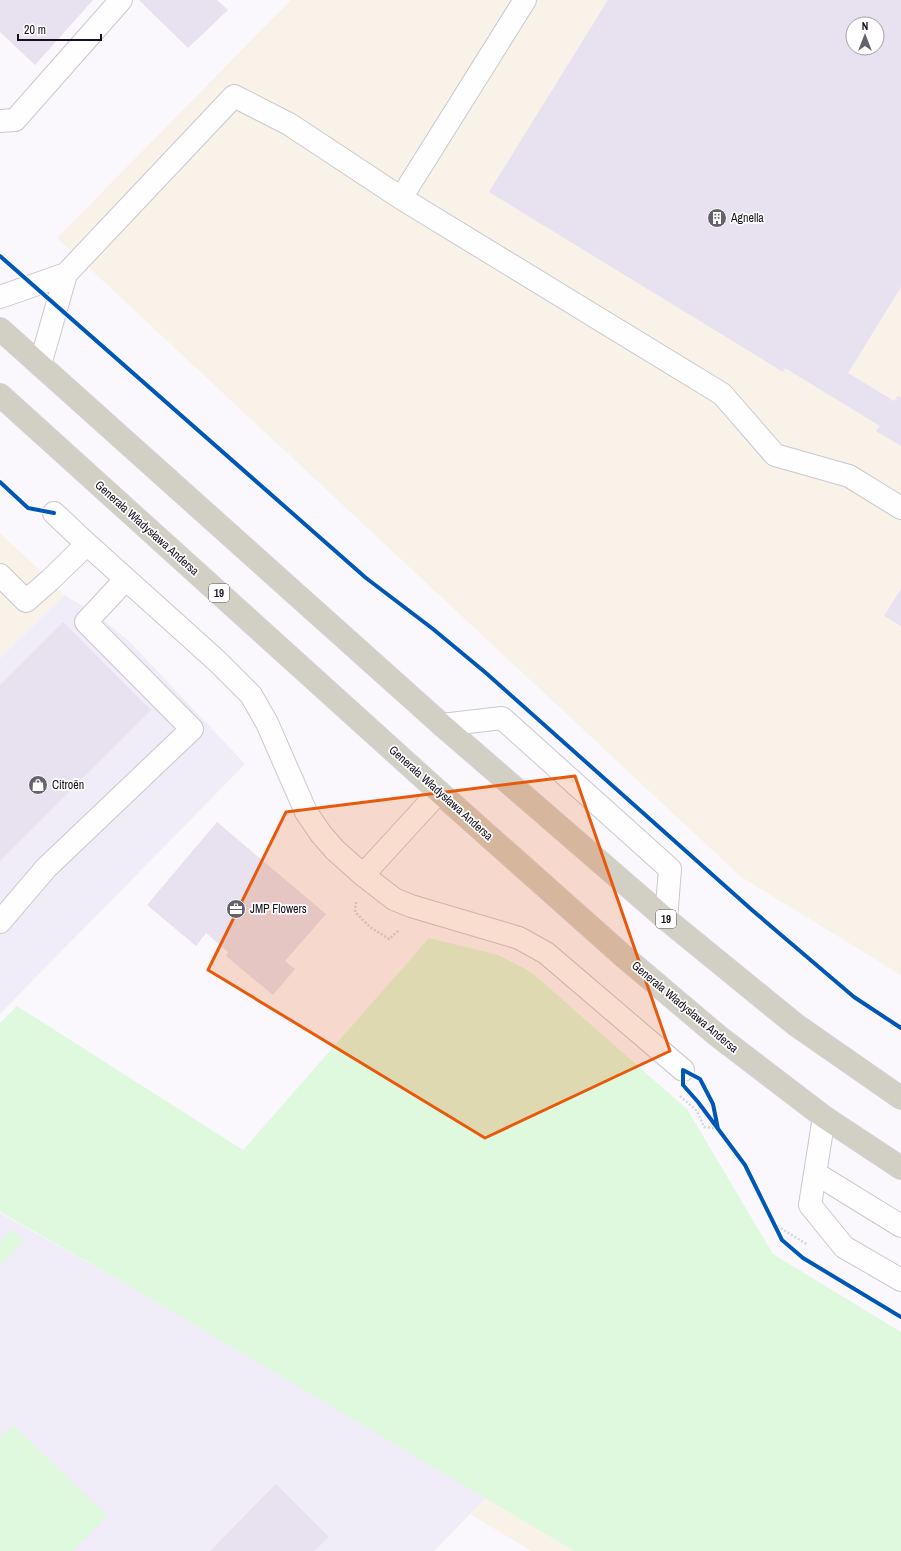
<svg xmlns="http://www.w3.org/2000/svg" width="901" height="1551" font-family="'Archivo Narrow',sans-serif">
<rect width="100%" height="100%" fill="#faf8fd"/>
<!-- built -->
<path fill="#f0ecf8" d="M64,595L95,613L129,641L245,764L0,1014V658Z
M0,1213L130,1286L486,1498L434,1551H0Z"/>
<!-- industrial -->
<path fill="#f9f2e9" fill-rule="evenodd" d="M291,0H901V975L741,877L57,238ZM853,24H877V48H853Z
M0,533L50,580L64,595L0,658Z
M486,1498L574,1551H531L470,1514Z"/>
<!-- green -->
<path fill="#def9dd" d="M429,938L498,955L531,972L687,1109L773,1254L901,1332V1551H574L130,1286L0,1212V1023L17,1006L243,1150Z
M12,1230L24,1242L0,1266V1242Z
M13,1425L107,1516L73,1551H0V1438Z"/>
<!-- building -->
<path fill="#e7e1f0" fill-rule="evenodd" d="M0,0H93L35,65L0,32Z
M139,0H217L228,10L188,48Z
M608,0H901V287L848,373L894,401L898,396L901,398V446L876,431L880,426L785,368L783,372L489,192ZM853,24H877V48H853Z
M901,589V626L884,616Z
M63,622L151,710L0,861V685Z
M217,822L326,914L285,961L295,969L273,995L226,956L228,952L206,933L196,946L147,905Z
M276,1484L329,1537L314,1551H210Z"/>
<g fill="none" stroke-linecap="round" stroke-linejoin="round">
<defs>
<path id="minor" d="M0,121L15,120L121,0
M401,198L525,0
M0,297L66,274
M40,365L66,274L234,96L289,124L401,198L722,394L775,455L849,476L901,508
M54,513L87,544
M0,575L26,601L50,580L87,544L217,661L251,695L267,723L306,812L321,834L335,850L363,875L394,899L411,906L519,938L546,953L683,1070
M442,725L502,718L670,869L666,919
M363,875L439,792
M0,922L46,868L192,729L86,622L126,579
M824,1117L810,1205L844,1247L901,1280
M815,1173L901,1226"/>
<path id="highway" d="M0,329L442,725L666,919L796,1025L901,1098
M0,395L439,792L621,954L718,1036L824,1117L901,1168"/>
</defs>
<!-- minor casing -->
<use href="#minor" stroke="#cac7cf" stroke-width="24"/>
<!-- highway casing -->
<use href="#highway" stroke="#d3d2d6" stroke-width="24"/>
<!-- path -->
<path stroke="#d7d6d8" stroke-width="2.5" stroke-dasharray="2 2" stroke-linecap="butt" d="M356,902L355,912L370,927L389,939L399,930
M680,1096L697,1111L704,1127L718,1129
M774,1224L808,1245"/>
<!-- minor -->
<use href="#minor" stroke="#fefeff" stroke-width="22"/>
<!-- highway -->
<use href="#highway" stroke="#d2cfc4" stroke-width="22"/>
<defs>
<path id="cycleway" d="M0,256L366,578L433,629L486,673L752,910L854,997L901,1028
M0,482L28,508L54,513
M718,1129L713,1104L700,1079L683,1070V1085L698,1102L745,1165L782,1240L803,1258L901,1317"/>
</defs>
<!-- cycleway casing -->
<use href="#cycleway" stroke="#fff" stroke-width="6"/>
<!-- cycleway -->
<use href="#cycleway" stroke="#0057b8" stroke-width="4"/>
</g>
<!-- marked area -->
<path fill="#e8590c" fill-opacity="0.2" stroke="#e8590c" stroke-width="3" stroke-linejoin="round" d="M575,776L670,1051L485,1138L208,970L286,812Z"/>
<!-- icons -->
<defs>
<symbol id="building-disc" viewBox="-11 -11 22 22"><circle r="9.5" fill="#66626b" stroke="#fff"/><path d="M-4-6H4V6H1V3H-1V6H-4ZM-2.5-4.3h1.7v1.8h-1.7ZM.8-4.3h1.7v1.8H.8ZM-2.5-1h1.7V.8h-1.7ZM.8-1h1.7V.8H.8Z" fill="#fff"/></symbol>
<symbol id="shop-disc" viewBox="-11 -11 22 22"><circle r="9.5" fill="#66626b" stroke="#fff"/><path d="M-5-2.5h2.3a2.7 3.5 0 0 1 5.4 0H5L5.5 6h-11ZM-1.5-2.5h3a1.5 2.3 0 0 0-3 0Z" fill="#fff"/></symbol>
<symbol id="office-disc" viewBox="-11 -11 22 22"><circle r="9.5" fill="#66626b" stroke="#fff"/><path d="M-6-3h4V-5.5h4V-3h4V5H-6ZM-1-4.5V-3h2v-1.5ZM-6 0V1H6V0Z" fill="#fff"/></symbol>
</defs>
<g fill-rule="evenodd">
<use href="#building-disc" x="706" y="207" width="22" height="22"/>
<use href="#shop-disc" x="27" y="774" width="22" height="22"/>
<use href="#office-disc" x="225" y="898" width="22" height="22"/>
</g>
<g text-anchor="middle" stroke-width="3.5" stroke-linejoin="round" paint-order="stroke">
<!-- shield labels -->
<g fill="#fff" stroke="#5c5861" stroke-width="1">
<rect x="209" y="584" width="20" height="18" rx="3"/>
<rect x="656" y="910" width="20" height="18" rx="3"/>
</g>
<g font-size="11" font-weight="bold" fill="#16111d">
<text x="219" y="597">19</text>
<text x="666" y="923">19</text>
</g>
<!-- poi labels -->
<g font-size="12" fill="#16111d" stroke="#fff" text-anchor="start">
<text x="731" y="222">Agnella</text>
<text x="52" y="789">Citroën</text>
<text x="250" y="913">JMP Flowers</text>
</g>
<!-- street labels -->
<g font-size="12" fill="#16111d" stroke="#fff">
<text transform="translate(147 528) rotate(42)" y="4">Generała Władysława Andersa</text>
<text transform="translate(441 793) rotate(42)" y="4">Generała Władysława Andersa</text>
<text transform="translate(685 1007) rotate(40)" y="4">Generała Władysława Andersa</text>
</g>
</g>
<!-- north arrow -->
<g transform="translate(865 36)"><circle r="19" fill="#ffffff" stroke="#a2a0a5"/>
<path d="M0-3L7 15L0 10L-7 15Z" fill="#66626b"/>
<text y="-6" font-size="11" font-weight="bold" text-anchor="middle" fill="#16111d">N</text>
</g>
<!-- scale -->
<path d="M18 34v6h83v-6" fill="none" stroke="#16111d" stroke-width="2"/>
<text x="24" y="34" font-size="12" fill="#16111d" stroke="#ffffff" stroke-width="3" paint-order="stroke">20 m</text>
</svg>
